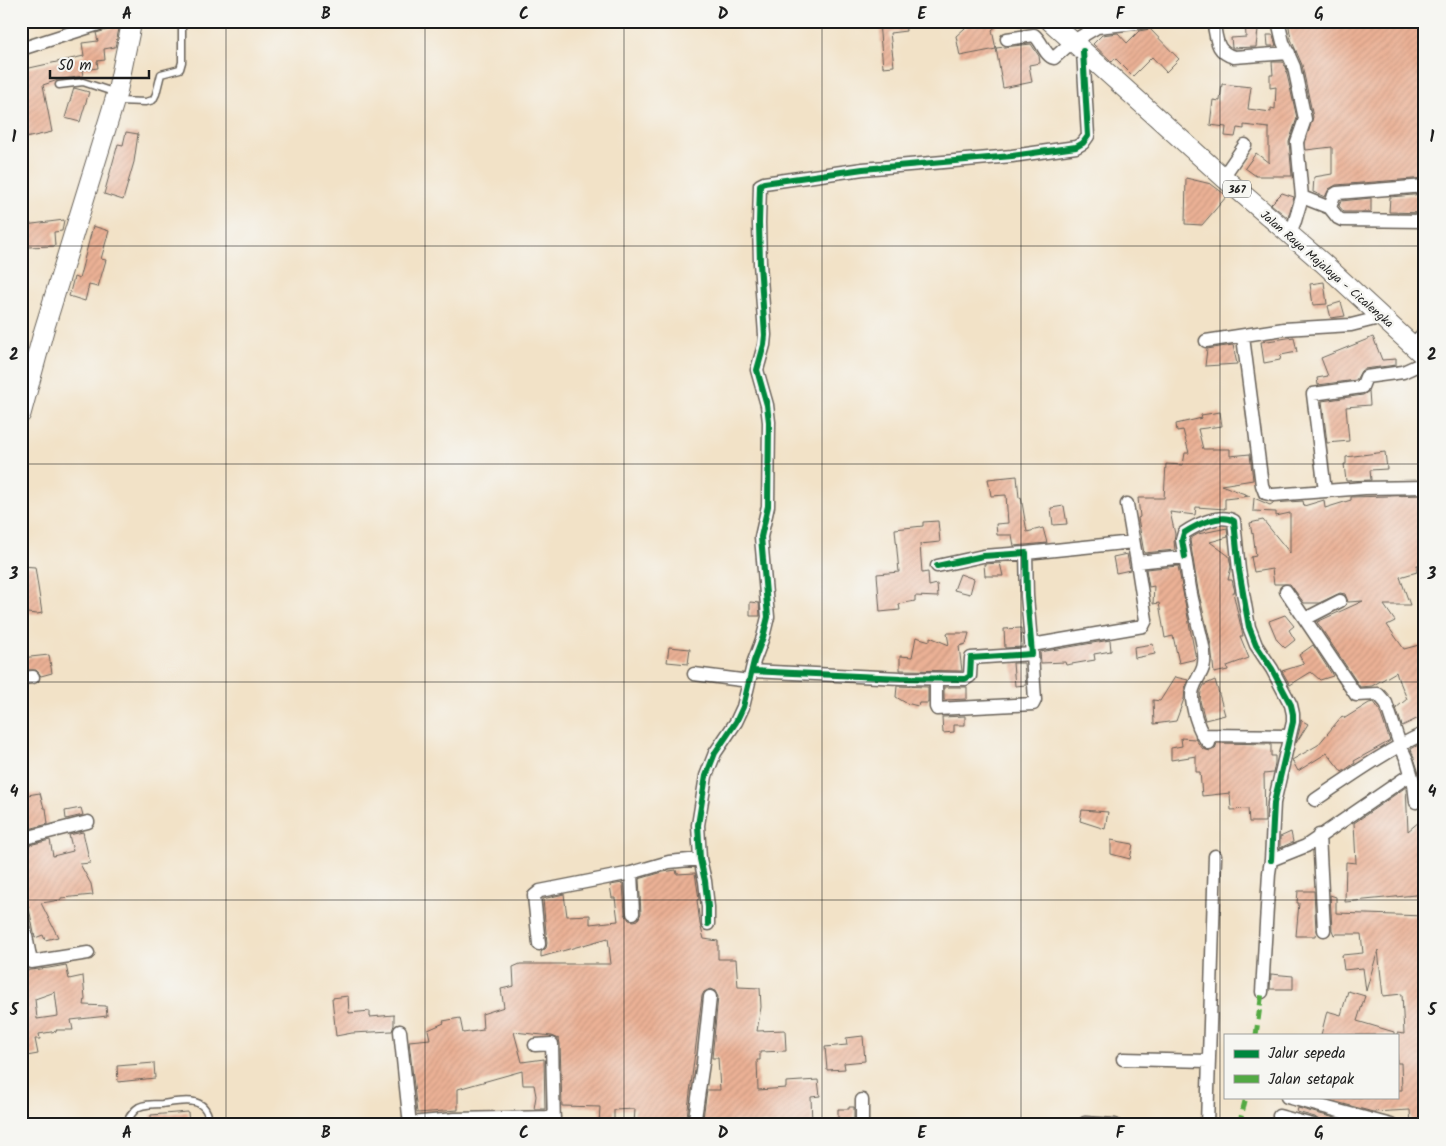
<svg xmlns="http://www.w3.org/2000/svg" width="1446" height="1146" font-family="Kalam,sans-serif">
<defs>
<pattern id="building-hatch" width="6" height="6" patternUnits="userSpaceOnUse" patternTransform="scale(1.25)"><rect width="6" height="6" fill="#ebb195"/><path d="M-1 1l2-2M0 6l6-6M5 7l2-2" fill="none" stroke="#c99880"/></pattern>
</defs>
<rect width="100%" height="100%" fill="#f6f6f2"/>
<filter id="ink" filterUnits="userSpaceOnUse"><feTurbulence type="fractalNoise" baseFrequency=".02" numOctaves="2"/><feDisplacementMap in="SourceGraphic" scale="10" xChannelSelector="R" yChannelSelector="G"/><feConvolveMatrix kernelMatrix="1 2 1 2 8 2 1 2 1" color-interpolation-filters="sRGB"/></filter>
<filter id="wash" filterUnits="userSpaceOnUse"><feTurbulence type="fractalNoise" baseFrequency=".0096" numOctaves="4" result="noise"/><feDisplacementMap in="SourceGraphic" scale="20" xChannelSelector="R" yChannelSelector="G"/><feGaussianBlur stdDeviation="1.12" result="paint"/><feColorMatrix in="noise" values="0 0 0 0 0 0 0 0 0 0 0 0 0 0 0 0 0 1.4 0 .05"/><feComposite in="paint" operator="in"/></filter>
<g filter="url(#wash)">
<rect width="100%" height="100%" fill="#f2e2c7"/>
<g id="blocks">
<!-- building -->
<path fill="url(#building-hatch)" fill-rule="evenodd" d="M890,21H905L906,31L890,33L894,66L883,67L879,23Z
M973,21H1002L992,30L996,49L960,56L956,36Z
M1245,21H1259L1256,47L1232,48L1231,38L1246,37Z
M1288,21H1335V24L1362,21H1396V23L1414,21L1415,25L1425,24V178L1336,185L1329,189L1325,197L1313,192L1314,177L1332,174V147L1306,150L1305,143L1313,117L1302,65L1291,39Z
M118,23L119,29L115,47L104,49L105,60L97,61L98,68L82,70L83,76L58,80L43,85L52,132L21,139V93L29,92L25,69L84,56L82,43L98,41L96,33L110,29Z
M1150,29L1179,59L1166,72L1152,57L1133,76L1115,58L1112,62L1093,44L1102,35L1118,33L1127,43L1139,31Z
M1267,35H1273L1276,46H1268Z
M1031,44L1039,56L1040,63L1029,65L1032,82L1003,88L996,48Z
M1272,62H1283L1286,70L1297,118L1289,142L1292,176H1256L1245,168L1256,153L1269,163V128L1244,125V129L1237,128L1235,137L1225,136L1226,127L1210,125L1213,100L1220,101L1222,84L1251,87L1248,109L1271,112V108L1275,109L1276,87L1270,88V75H1273Z
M74,88L89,92L80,122L65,118Z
M126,132L138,134L134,162L123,200L104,194L118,144L123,145Z
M1186,178L1211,184L1227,196L1202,225L1185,224Z
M1282,193L1294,197L1288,218L1271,204Z
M1425,194V213L1389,212L1390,197Z
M1371,198V212H1344L1339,206L1341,201Z
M64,220L62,231L54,232L55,246L26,247L25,225Z
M93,226L109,231L101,259L106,260L98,287L89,285L85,301L69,296L74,277L79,279Z
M1324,282L1327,304L1313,305L1310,284Z
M1341,302L1345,316L1331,318L1328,306Z
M1294,337L1297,352L1281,355L1280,360L1264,363L1261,342Z
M1373,337L1382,360L1396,359V365L1364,369L1361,371L1356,380L1318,385L1317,378L1328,376L1321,358Z
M1233,345L1237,364L1205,366L1207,349Z
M1369,391L1370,405L1346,407L1349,441L1327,443L1322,401L1363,395Z
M1220,412L1222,426L1198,429L1203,449H1230V456L1250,454L1253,480L1221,485L1250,496L1225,499V509L1196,507L1195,515L1170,512L1175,534L1174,541L1175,550L1144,553L1138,518L1140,517L1138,498H1164L1166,464L1183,465L1185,453H1189L1183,430L1177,431L1176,424L1202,418L1201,415Z
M1385,452L1387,469L1370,470L1371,480L1346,481L1344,464H1346V457Z
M1017,476L1019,498L1021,497L1027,532L1043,528L1047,543L1014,546L1012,535H997L996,524L1008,523L1006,495L991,496L988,479Z
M1425,495V565H1417V572L1400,577L1410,605H1384L1395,621L1387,625L1404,649L1419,645L1425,663V715L1402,726L1396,708L1407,699L1400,682H1399L1396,672L1372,686L1360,687L1317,622L1363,601L1348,602L1345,594L1340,593L1319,603H1304L1290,584H1274L1272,569L1254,572L1251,557L1256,556L1253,533L1252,534L1250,523L1263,520L1290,553V513L1276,516V512L1253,511L1254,498L1270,505L1273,503L1303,501L1304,506L1324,500L1325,508L1351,500V497Z
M1064,506L1067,524L1053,525L1051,508Z
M938,521L940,542L920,544L922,573L928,572L929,586L937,584L938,597L915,596V601L899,604L900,610L880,612L877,574L899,572L895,529L923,526V522Z
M1227,528L1228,537L1210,542L1229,556L1231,567L1228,580H1232L1235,592H1233L1243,636H1240L1249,658L1227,666L1228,670L1214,673L1211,645L1198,590L1190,540L1191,538L1198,534Z
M1127,554L1130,570L1116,573L1113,557Z
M1000,563L1003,576H985L984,564Z
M21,566L35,567L42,613L37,614L27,613L21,605Z
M1178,566L1196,659L1179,663L1173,636L1165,638L1159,603L1153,604L1154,586L1149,587L1146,569Z
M960,574L974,579L970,594L954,590Z
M750,602L759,603L760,616H750Z
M1285,615L1294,626L1289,630L1295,640L1285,648L1277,640L1269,621Z
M1021,628L1022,647L1005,648L1004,629Z
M947,633H969L966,644L959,646L962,671L900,670V656L912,657L916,637L930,641V637L949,645Z
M1110,640L1111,651L1094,654L1095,660L1066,665L1065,662L1041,663L1040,652Z
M1153,644L1155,654L1135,658L1134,647Z
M1313,645L1333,676L1320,680L1311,672L1290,685L1282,671L1304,664L1299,655Z
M669,647L690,649L688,664L667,662Z
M49,655L52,673L41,676L36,670H21V658Z
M1013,663H1024L1026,685L1015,686Z
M1175,677L1188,680L1185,688L1184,699L1176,721L1154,724L1153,700L1160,701Z
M1215,680L1225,715L1205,720L1200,701L1201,691L1204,685Z
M897,686L928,687V703H919L918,706L906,703L896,697Z
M944,687H967V699L944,700Z
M1374,702L1379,709L1390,741L1354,761L1355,763L1342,772L1327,753L1298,771L1292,760L1318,745L1342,716L1345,718L1369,703Z
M965,716V725H954V732L943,733L942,717Z
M1301,720L1308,724L1296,743L1301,724Z
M1181,738L1195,739L1203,749L1210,751L1215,749L1217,743L1271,744V756H1275V763L1273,773L1264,774L1265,822H1249L1248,809L1231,810L1230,793L1202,796L1200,772H1196V756L1171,760V748L1182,746Z
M1422,743L1425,751V795L1423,796L1422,782L1411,749Z
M1406,787L1408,831L1425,817V894L1345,902L1346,862L1356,863L1354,823Z
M40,793L44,808H46L48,824L21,831V796Z
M81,808L83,815L66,819L65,811Z
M1082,810L1108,812L1105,829L1080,821Z
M83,832L90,863L80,864L91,884L93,895L61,898V900L41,903L58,937L45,940L43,935L35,938L29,908L27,904L21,902V886L28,868L29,845L50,840L53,856L73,851L69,835Z
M1291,832L1293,842L1280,848V837Z
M1111,840L1133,844L1130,859L1111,854Z
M676,870L677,874L695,873L699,899L697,900L700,924L704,939L718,941V959H736L738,987L760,988L761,1007L757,1031L785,1030L786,1051L760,1052V1060H757L758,1090L786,1088V1082L818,1080L820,1096L811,1097L812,1123L768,1125V1123L747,1124V1122H708V1125H702L707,1090H720L718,1058H712L718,997L715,991L710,989L704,992L702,996L686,1125L634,1124L635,1109L614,1110V1125H599L600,1107L562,1106L560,1044L559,1039L552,1036L514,1032L522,1062L544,1059L545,1109H534L536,1096L534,1085H523L522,1071L458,1089V1110L417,1113L409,1041L430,1039L428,1030L444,1023L443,1021L460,1018L463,1033L483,1030L482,1014L504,1007L501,989L514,986L513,967L520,964H611L608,938L541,957V952L546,948L547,943L543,899L564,894L567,916L590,915V924L618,921L615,898H612L610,885L623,883L625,914L629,920L634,921L638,920L641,913L639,879L663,872Z
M1298,891H1314L1316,930L1315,936H1296L1299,903H1297Z
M1330,895L1336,897V913L1425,916V979H1423L1425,995V1125H1411L1410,1110L1373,1112L1329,1100V1097H1397V1090H1402L1401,1063H1397V1033L1404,1034L1402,994L1383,996L1378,950L1366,991L1363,968L1344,970L1342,955L1363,953L1361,934H1337L1334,935L1332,930Z
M66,965L69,979L83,976L85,999L84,1005L106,1006L107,1016L71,1020L73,1030H56L57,1031L39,1034L40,1039H35L38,1054L21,1057V971L49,968ZM55,992L58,1016L37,1019L35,999Z
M1271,974L1293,976V989H1270Z
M1348,991L1365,996L1357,1021L1394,1032V1035H1321L1327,1011L1341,1015Z
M348,996L349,1013L370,1011V1017L394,1015V1025L392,1031L352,1033L336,1036L332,998Z
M863,1036L865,1061L844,1063L845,1069L827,1070L825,1047L847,1045L846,1038Z
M154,1063L155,1078L118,1082L117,1066Z
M849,1107H854V1121L838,1122V1109H849Z
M1298,1108L1342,1120L1341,1125L1320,1121L1315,1117L1297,1112Z
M188,1112L189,1125H151V1115Z"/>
</g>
</g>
<g filter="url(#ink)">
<use href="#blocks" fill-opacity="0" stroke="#676158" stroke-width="1"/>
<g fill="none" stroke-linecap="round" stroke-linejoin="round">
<defs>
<path id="lane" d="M59,85L83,82L116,93
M116,101L146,102L153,100L156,94L161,74L180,69L182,62V24
M125,1125C129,1118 132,1111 139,1107C145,1104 155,1104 162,1104C183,1101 209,1094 209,1125"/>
<path id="street" d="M1213,21C1217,38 1215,52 1234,57L1289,53
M1278,21L1283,42L1294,67L1305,119L1297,142L1302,197L1295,221L1289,235
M1136,23L1149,21
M1097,27L1136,23V21
M1007,39L1034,35C1042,41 1045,56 1054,58L1072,42L1097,27V21
M21,49L108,21
M1223,177L1245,145
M1302,197L1330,208L1338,218L1342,220L1425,221
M1330,208L1334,195L1337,193L1425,186
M1243,337L1262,485L1265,493L1273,495L1365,488L1425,487
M1206,341L1284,329L1351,325L1383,317
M1412,345L1425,332
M1325,491L1313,394L1362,387L1366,377L1403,372L1425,362
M1127,504L1137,562L1185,557C1188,573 1189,588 1193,603C1196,620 1202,636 1204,653C1206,672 1198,674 1193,689C1189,702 1199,734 1209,743
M1026,553L1133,542
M1185,557L1182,540L1184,533C1196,525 1220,513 1234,521L1239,570L1249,627L1256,645L1272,669L1291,705L1293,714V722L1274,803L1271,860
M1286,591L1356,695L1378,694L1386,703L1400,745L1407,760L1414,784L1416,802
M1305,619L1340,601
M1032,645L1143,626L1146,620L1137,562
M752,671L901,678L965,679L970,676L971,658L1032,654L1027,596L1026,553L983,556L937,566
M694,674L749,681
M21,678L33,677
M936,679V707L937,709L1033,704L1035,700L1032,654
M1202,735L1289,736
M1315,800C1351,776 1385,751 1425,733
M1319,835L1324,930
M21,839L88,822
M21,910L31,962L88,953
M633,913L631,873L669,862L700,859
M708,924V907L705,881L700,859L698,825L706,776L715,753L736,722L743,707L754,661L763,637L768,617L761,537L768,506L769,422L767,405L757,370L764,345L765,335L760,263L759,223L760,185L764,183L863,169L1012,156L1076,147L1083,143L1088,136L1083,51
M539,944L534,896L540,891L631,873
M1262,992L1269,873L1271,860L1306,846L1411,774
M400,1031L410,1125
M535,1045L552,1044L554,1125
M1123,1059L1208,1061
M1287,1097L1391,1125
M1279,1116L1313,1125
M410,1123L455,1119L554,1117
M1085,1123L1115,1125
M694,1125L703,1063L710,997
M862,1125V1100
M1207,1125L1215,856"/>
<path id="primary" d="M1050,21L1223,177L1323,263L1425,357
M21,414L44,330L117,93L132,21"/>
</defs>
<!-- lane casing -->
<use href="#lane" stroke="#676158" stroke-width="9"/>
<!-- street casing -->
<use href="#street" stroke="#676158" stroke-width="15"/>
<!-- primary casing -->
<use href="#primary" stroke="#676158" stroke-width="21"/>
<!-- lane -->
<use href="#lane" stroke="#fff" stroke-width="6"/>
<!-- street -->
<use href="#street" stroke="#fff" stroke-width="12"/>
<!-- primary -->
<use href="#primary" stroke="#fff" stroke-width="19"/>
<!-- quiet -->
<path stroke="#52a943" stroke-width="5" stroke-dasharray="10 5" stroke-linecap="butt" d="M1256,1035L1262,992
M1239,1125L1246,1097"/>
<defs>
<path id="cycleway" d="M1185,557L1182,540L1184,533C1196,525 1220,513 1234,521L1239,570L1249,627L1256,645L1272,669L1291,705L1293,714V722L1274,803L1271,860
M752,671L901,678L965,679L970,676L971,658L1032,654L1027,596L1026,553L983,556L937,566
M708,924V907L705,881L700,859L698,825L706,776L715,753L736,722L743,707L754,661L763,637L768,617L761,537L768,506L769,422L767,405L757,370L764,345L765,335L760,263L759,223L760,185L764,183L863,169L1012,156L1076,147L1083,143L1088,136L1083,51"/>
</defs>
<!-- cycleway casing -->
<use href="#cycleway" stroke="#f6f6f2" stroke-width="9"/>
<!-- cycleway -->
<use href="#cycleway" stroke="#00873e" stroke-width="6"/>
</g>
</g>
<!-- grid -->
<path fill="none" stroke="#1c1c1c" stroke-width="1" stroke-opacity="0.55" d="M226,21V1125M425,21V1125M624,21V1125M822,21V1125M1021,21V1125M1220,21V1125M21,246H1425M21,464H1425M21,682H1425M21,900H1425"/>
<g text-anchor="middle" stroke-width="5" stroke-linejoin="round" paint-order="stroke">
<!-- shield labels -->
<rect fill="#f6f6f2" stroke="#5d5d5c" stroke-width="1" x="1223" y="180.5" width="28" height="17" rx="4"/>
<g font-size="11" font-weight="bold" fill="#1c1c1c">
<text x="1237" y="193">367</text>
</g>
<!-- street labels -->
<g font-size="12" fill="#1c1c1c" stroke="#f6f6f2">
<text transform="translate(1327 269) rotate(41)" y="4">Jalan Raya Majalaya - Cicalengka</text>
</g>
</g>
<!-- margin -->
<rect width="1446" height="1146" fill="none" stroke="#f6f6f2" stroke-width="55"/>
<!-- legend -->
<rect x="1224" y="1034" width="175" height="65" fill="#f6f6f2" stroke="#9f9f9c"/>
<rect x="1234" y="1050" width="25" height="8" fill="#00873e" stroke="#9f9f9c"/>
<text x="1268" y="1058" font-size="15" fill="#1c1c1c">Jalur sepeda</text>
<rect x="1234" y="1075" width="25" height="8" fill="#52a943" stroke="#9f9f9c"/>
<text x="1268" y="1084" font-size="15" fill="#1c1c1c">Jalan setapak</text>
<!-- scale -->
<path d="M50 70v8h99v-8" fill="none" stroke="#1c1c1c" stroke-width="2.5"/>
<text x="58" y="70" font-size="15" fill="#1c1c1c" stroke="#f6f6f2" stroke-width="4" paint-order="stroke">50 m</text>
<rect x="28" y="28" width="1390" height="1090" fill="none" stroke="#1c1c1c" stroke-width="2"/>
<g font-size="16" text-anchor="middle" font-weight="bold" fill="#1c1c1c">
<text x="127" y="19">A</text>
<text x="326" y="19">B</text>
<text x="524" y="19">C</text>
<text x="723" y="19">D</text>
<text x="922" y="19">E</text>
<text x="1120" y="19">F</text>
<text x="1319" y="19">G</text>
<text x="14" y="142">1</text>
<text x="1432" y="142">1</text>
<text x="14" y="360">2</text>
<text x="1432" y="360">2</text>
<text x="14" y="579">3</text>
<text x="1432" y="579">3</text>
<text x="14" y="797">4</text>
<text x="1432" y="797">4</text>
<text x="14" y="1015">5</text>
<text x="1432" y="1015">5</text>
<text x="127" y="1138">A</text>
<text x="326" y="1138">B</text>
<text x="524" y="1138">C</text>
<text x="723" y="1138">D</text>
<text x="922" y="1138">E</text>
<text x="1120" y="1138">F</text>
<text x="1319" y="1138">G</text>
</g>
</svg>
